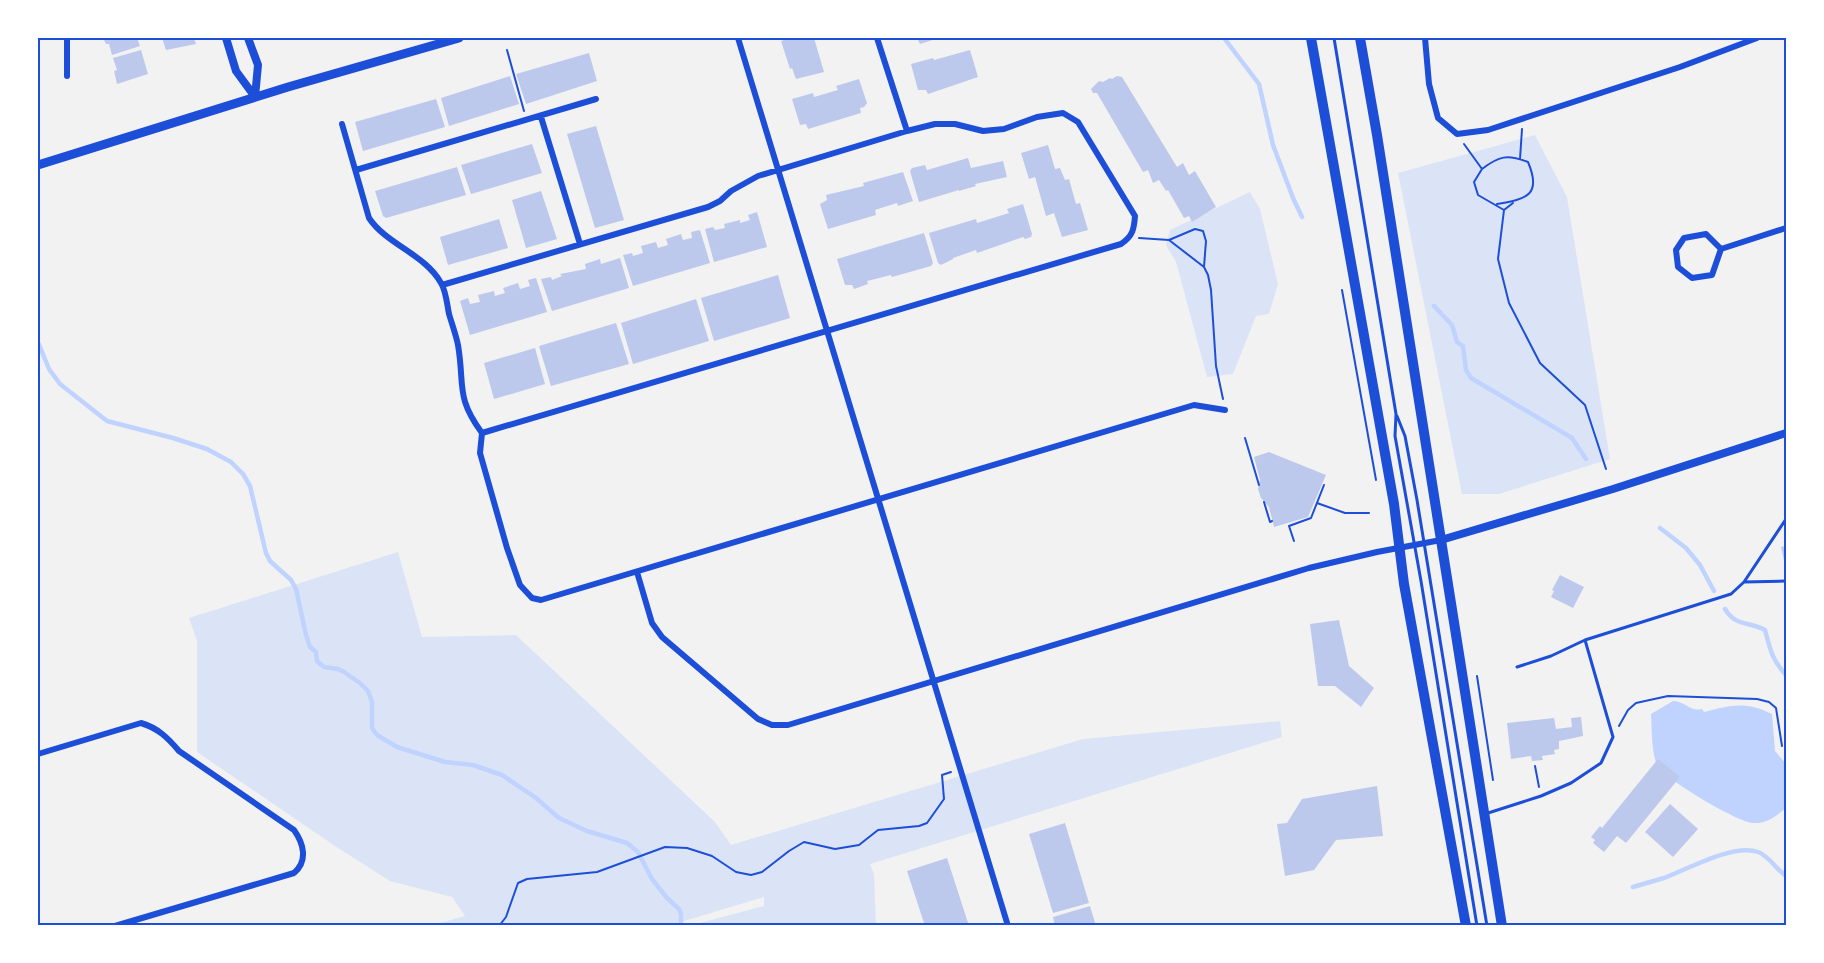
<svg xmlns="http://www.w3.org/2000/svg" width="1824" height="963" font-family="'Noto Sans',sans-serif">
<rect width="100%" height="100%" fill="#f2f2f2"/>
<!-- green -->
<path fill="#dbe4f7" d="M1535,135L1567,197L1610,459L1499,494H1462L1398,173Z
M1250,192L1260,209L1278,284L1269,314L1256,316L1233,374L1207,377L1176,262L1166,245L1170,230Z
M398,552L422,637L516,635L715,822L731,845L1083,739L1280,721L1282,737L870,864L874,874L876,925H692L764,906V897L671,925H433L465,916L452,897L390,881L338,848L197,752V641L189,618Z"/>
<!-- water -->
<path fill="#bfd3fe" d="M1673,701C1687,702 1689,712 1702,709L1704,712C1731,705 1746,701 1772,714L1775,751L1786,764V808C1777,815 1767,824 1754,823C1738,823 1669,781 1659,768C1651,757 1652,727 1651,714Z"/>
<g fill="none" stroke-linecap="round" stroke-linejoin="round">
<!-- stream -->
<path stroke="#bfd3fe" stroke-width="4.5" d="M1224,38L1259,84L1273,145L1293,198L1302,217
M1434,306L1452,325L1457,342L1463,346L1466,370L1471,378L1572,438L1586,459
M38,342L49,369L60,384L107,421L173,438L207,449L231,462L243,474L250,486L266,553L270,561L291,580L296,589L306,635L310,647L316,652L317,661L324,667L338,669L344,672L360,683L368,691L372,702V728L377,735L397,747L445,762L473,765L502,775L536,798L559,818L587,831L627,843L638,852L652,879L667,898L679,909L681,914V926
M1660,528L1686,548L1700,565L1714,591
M1725,609C1736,627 1748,621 1765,630C1770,649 1772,660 1786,675
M1633,887C1643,884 1654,881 1664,878C1688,869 1734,843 1758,852C1769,856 1776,869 1786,876"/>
</g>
<!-- building -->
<path fill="#bdc9ec" d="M103,38H137L140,46L112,55L109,44H106Z
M162,38H194L196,44L166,50Z
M784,38H814L824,72L796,79L792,68L790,69L781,41L784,40Z
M917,38H939L920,44Z
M141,50L148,74L117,84L114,71L117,70L113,58Z
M970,50L978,77L928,94L926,90H918L911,64L933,58L934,60Z
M589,53L597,81L526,104L516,74Z
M510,76L519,104L449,126L441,98Z
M1117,76L1122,77L1177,167L1183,163L1189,175L1195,171L1216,207L1192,222L1189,216L1184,218L1168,190L1166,191L1159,180L1153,183L1148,170L1143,172L1097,93H1093L1091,89L1099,81L1103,82L1110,78L1112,79Z
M859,79L867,103L864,107L860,108L861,113L808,129L806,124L800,125L792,99L813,93L814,97L838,90L836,86Z
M436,99L445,127L363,151L355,122Z
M596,126L624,220L595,228L567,134Z
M532,144L542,173L471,194L461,165Z
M1048,145L1055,169L1060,168L1065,180L1069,179L1076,204L1080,203L1088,230L1062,237L1054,213L1046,216L1035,177L1029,179L1021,153Z
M968,158L971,168L1003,161L1007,177L975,184L976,186L959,191V190L919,202L910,171L912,168L925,165L927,170Z
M457,167L466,195L386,218L383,216L375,191Z
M903,172L913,201L898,206L897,203L875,210L876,215L828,229L820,204L827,200L826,195L864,186L863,183Z
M541,191L557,239L526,248L512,200Z
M1023,204L1032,234L1031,237L1025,239L1023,237L977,253L976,250L953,258V259L941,265L938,263L929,233L976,219L977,223L1009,213L1007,209Z
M757,212L767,247L714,262L705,229L713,227L715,230L725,228L724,224L740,220V223L750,220L748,215Z
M499,219L508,248L448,265L440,237Z
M700,230L710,263L633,286L623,255L632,253L633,256L643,253L641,246L656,242L658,248L668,245L666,239L681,234L683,240L692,238L691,232Z
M924,233L933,263L931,266L892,277L891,275L867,281L868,284L854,289L852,285H845L837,259Z
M620,258L629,288L552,311L541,279L551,277L552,280L562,276L560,274L586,269L585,264L600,259L601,264Z
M778,275L790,318L714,341L701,298Z
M536,278L547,312L470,335L460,301L468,298L470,304L480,302L478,295L494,291L495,296L505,293L503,288L518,283L520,289L530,286L528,280Z
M696,299L709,341L633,364L621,323Z
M616,323L629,364L551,386L539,346Z
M535,348L545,384L494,399L484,363Z
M1269,452L1326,475L1308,517L1274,527L1269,507L1261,498L1258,489L1260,480L1254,457Z
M1786,546V561H1784L1781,547Z
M1560,575L1584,587L1573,608L1551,597L1554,591L1552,590Z
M1339,620L1349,666L1374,688L1361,707L1335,686H1318L1310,624Z
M1581,717L1583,736L1559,741V749L1554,750L1555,754L1542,756L1543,760L1532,761L1531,756L1511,759L1507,723L1554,718L1556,729L1572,727L1571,718Z
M1658,759L1680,777L1626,843L1617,836L1604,852L1593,843L1595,840L1591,837L1600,826L1602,828Z
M1377,786L1383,836L1336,840L1314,870L1285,876L1277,824L1287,823L1302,799Z
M1670,804L1698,829L1673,857L1645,832Z
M1065,823L1089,903L1053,913L1029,834Z
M947,858L969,926H925L907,871Z
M1090,906L1096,926H1055L1053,917Z"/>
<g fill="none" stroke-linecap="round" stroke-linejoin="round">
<!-- path -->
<path stroke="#1d4ed8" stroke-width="2" d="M507,50L524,111
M1464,144L1482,169L1474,182L1478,195L1504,210L1498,259L1509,303L1540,363L1585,405L1606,469
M1520,159L1522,129
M1482,169C1499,156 1507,154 1528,162C1542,195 1527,199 1497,204
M1504,210L1513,203
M1139,238L1169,240L1195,229L1203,231L1206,241L1204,267L1208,275L1211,290L1216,366L1223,399
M1169,240L1204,267
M1342,290L1376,480
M1245,438L1259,485
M1264,502L1270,522L1272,521
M1317,503L1345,513H1369
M1294,541L1289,526L1311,518L1324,485
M1477,676L1493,780
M1619,726L1628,710L1636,703L1668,696L1757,699L1769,702L1776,708L1782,746
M1535,766L1539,787
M499,926L506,917L518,883L527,879L597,872L665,847L687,848L712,856L736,872L751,875L762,872L789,851L804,842L835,849L859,845L878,830L919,826L927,823L944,799L942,775L951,772"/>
<!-- service -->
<path stroke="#1d4ed8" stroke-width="3" d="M1334,38L1396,414L1395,436L1421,581L1477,926
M1397,416L1405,436L1417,500L1487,926
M1744,582L1786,581
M1517,667L1551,656L1585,640L1731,594L1744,582L1786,519
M1485,814L1541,796L1571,783L1601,763L1613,737L1585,640"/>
<!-- minor -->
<path stroke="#1d4ed8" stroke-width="6" d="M67,38V76
M738,38L1008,926
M877,38L907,131
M1425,38L1429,84L1438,118L1457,134L1488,130L1680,67L1757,38
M541,117L580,244
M342,124L369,218C387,245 425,254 441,283C446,291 447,304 449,314C452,324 456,335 458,345C465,386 455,396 482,433
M356,170L596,99
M1706,234L1721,249L1712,275L1692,278L1678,267L1676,250L1684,238Z
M1721,249L1786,228
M442,285L708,207L720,201L731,191L758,176L907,131L935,124H955L983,131L1004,129L1037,117L1063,113L1078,122L1135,216C1134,229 1133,236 1121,244L482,433L480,453L507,548L520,585L532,598L541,600L1194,405L1225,410
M637,572L652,623L662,637L758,719L772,725H788L1309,568L1377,552L1441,540
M38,754L141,723C158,728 168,738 179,751L294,830C304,844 308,861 294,873L115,926"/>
<!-- tertiary -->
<path stroke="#1d4ed8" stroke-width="8" d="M226,38L236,71L255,97
M248,38L258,65L255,97
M1441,540L1613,489L1786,433"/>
<!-- secondary -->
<path stroke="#1d4ed8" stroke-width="9" d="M38,165L288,87L459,38"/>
<!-- primary -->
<path stroke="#1d4ed8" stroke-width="10" d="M1311,38L1394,504L1404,584L1466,926
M1360,38L1377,135L1502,926"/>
</g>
<!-- border -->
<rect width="1824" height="963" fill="none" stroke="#ffffff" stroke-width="78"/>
<rect x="39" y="39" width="1746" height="885" fill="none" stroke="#1d4ed8" stroke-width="2"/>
</svg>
